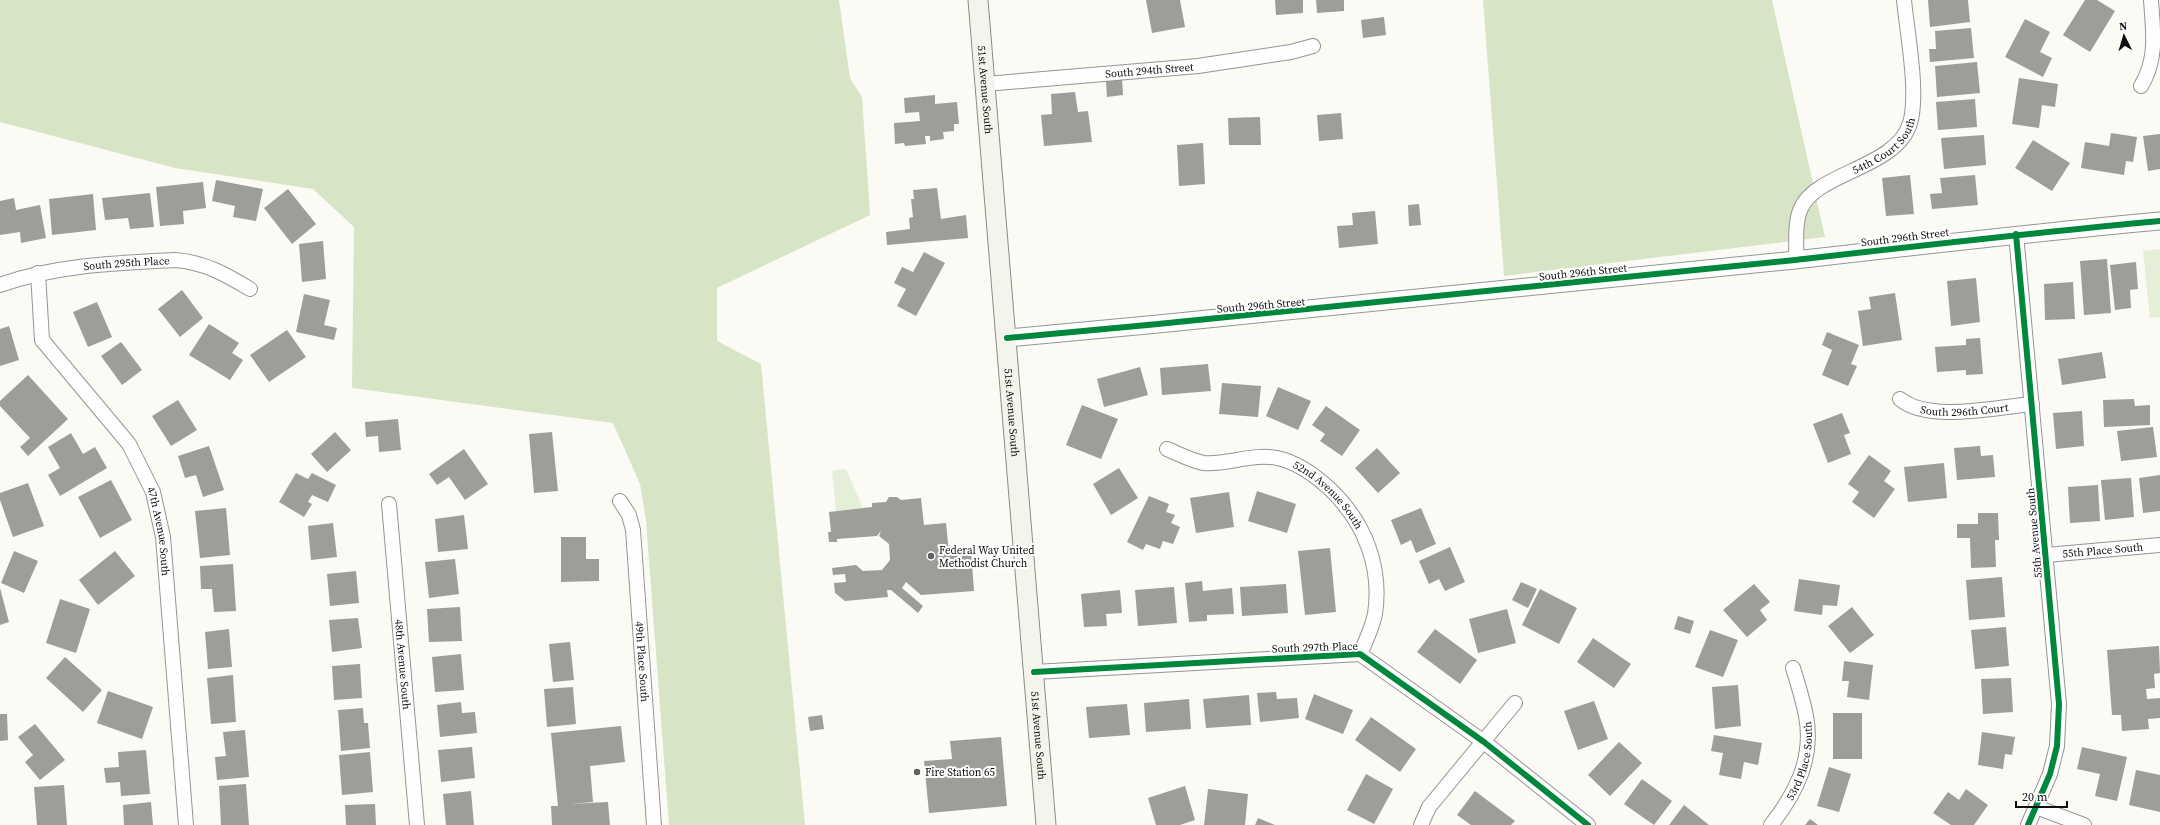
<svg xmlns="http://www.w3.org/2000/svg" width="2160" height="825" font-family="'Source Serif 4',serif">
<rect width="100%" height="100%" fill="#fbfaf5"/>
<!-- green -->
<path fill="#e5eed7" d="M2160,249V317L2150,318L2143,251Z
M846,469L863,508L836,511L832,471Z"/>
<!-- forest -->
<path fill="#d7e5c6" d="M0,0H839L850,78L862,97L870,215L717,288V341L761,364L805,825H669L646,521L640,484L613,423L352,388L354,227L313,189L175,168L0,122Z
M1483,0H1772L1825,237L1504,276Z"/>
<!-- building -->
<path fill="#9f9d9a" d="M1146,0H1180L1185,27L1152,33Z
M1275,0H1303V13L1276,15Z
M1316,0H1344V11L1317,13Z
M1928,0H1968L1970,22L1930,27Z
M2085,0H2097L2115,11L2090,52L2063,35Z
M1384,17L1386,35L1363,38L1361,20Z
M2025,19L2050,32L2040,52L2052,58L2043,77L2005,57Z
M1971,28L1974,58L1930,62L1929,49H1936L1935,31Z
M1977,62L1980,93L1937,97L1935,66Z
M2019,78L2058,84L2055,107L2042,105L2039,128L2012,124Z
M1122,79L1123,95L1107,97L1106,81Z
M1075,92L1078,112L1088,111L1092,142L1044,146L1041,115L1052,114L1051,94Z
M935,95V104L957,102L959,124H954V131L943,132L944,139L930,141V136H925L926,144L905,146L904,143L895,144L894,123L920,121L919,112L905,113L904,98Z
M1975,99L1977,127L1938,130L1936,102Z
M1341,113L1343,139L1319,141L1317,115Z
M1260,117L1261,145H1229L1228,118Z
M2111,133L2137,137L2133,162L2126,161L2124,175L2081,168L2085,142L2109,146Z
M2160,134V169L2148,171L2143,136Z
M1984,135L1986,165L1944,169L1941,138Z
M2033,140L2070,163L2052,191L2015,168Z
M1203,143L1205,184L1179,186L1177,145Z
M1910,175L1914,214L1886,216L1882,178Z
M1975,175L1978,205L1932,209L1930,194L1942,193L1940,178Z
M216,180L263,189L256,221L233,217L235,206L212,201Z
M203,182L206,208L183,211L184,224L160,226L156,187Z
M937,188L941,219L966,215L968,238L887,245L886,232L910,229L909,218L913,217L911,199H914L913,190Z
M288,189L316,224L292,244L264,208Z
M150,193L154,227L130,229L128,218L105,220L102,198Z
M93,194L96,230L52,235L49,199Z
M14,198L16,210L40,205L46,238L21,243L20,232L0,235V201Z
M1419,204L1421,225L1409,226L1408,205Z
M1375,211L1378,244L1339,248L1337,226L1353,225L1352,213Z
M323,241L326,279L302,282L299,244Z
M924,252L945,263L916,316L897,306L906,289L894,283L902,267L913,272Z
M2107,259L2111,313L2084,315L2080,261Z
M2136,262L2138,289L2130,290L2131,308L2115,310L2110,265Z
M1976,278L1980,322L1951,326L1947,281Z
M2073,282L2075,319L2045,320L2044,284Z
M182,290L203,318L180,337L158,309Z
M1895,293L1902,340L1863,346L1858,311L1871,309L1869,297Z
M304,294L330,300L324,325L337,328L334,340L296,332Z
M97,302L112,337L88,347L73,312Z
M209,324L239,343L232,353L243,360L230,380L189,355Z
M9,326L19,360L0,366V329Z
M287,330L306,357L269,382L250,355Z
M1827,332L1859,345L1851,364L1857,366L1848,386L1822,375L1832,350L1822,345Z
M1980,338L1983,374L1966,375V370L1937,372L1935,347L1966,345V339Z
M121,342L142,370L122,385L101,356Z
M2102,352L2106,378L2062,385L2058,359Z
M1208,364L1211,391L1162,395L1160,368Z
M1140,367L1148,395L1104,407L1097,379Z
M28,375L68,419L28,456L20,447L30,438L0,406V401Z
M1222,383L1261,386L1258,417L1219,414Z
M1278,387L1311,401L1298,430L1266,416Z
M2134,399L2135,406L2150,405V425L2104,427L2103,400Z
M178,400L197,430L171,446L152,416Z
M1082,405L1118,419L1101,459L1066,445Z
M1326,406L1360,430L1342,456L1320,441L1325,434L1312,425Z
M2082,411L2084,446L2056,449L2053,413Z
M1842,413L1850,433L1844,435L1851,454L1828,463L1813,424Z
M398,419L401,450L379,452L378,436L366,437L365,422Z
M2153,427L2157,457L2121,461L2117,431Z
M335,432L351,450L327,472L311,454Z
M552,432L558,491L534,493L529,434Z
M71,433L83,454L95,447L107,468L60,496L48,475L60,468L48,447Z
M209,446L224,490L203,497L196,475L185,478L178,456Z
M1980,446L1981,456L1993,455L1995,477L1957,480L1954,448Z
M1377,448L1400,473L1378,493L1355,468Z
M464,449L488,484L465,500L449,477L437,485L429,474Z
M1869,455L1891,471L1884,481L1895,489L1874,518L1852,502L1859,492L1848,484Z
M1944,463L1947,498L1908,502L1904,467Z
M1119,468L1138,498L1111,515L1093,484Z
M296,473L308,479L312,473L336,485L328,502L312,495L308,502L312,504L304,517L279,502Z
M2160,475V511L2143,513L2139,478Z
M2131,478L2134,517L2105,520L2101,480Z
M111,480L132,520L100,538L78,497Z
M28,483L44,526L13,537L0,500V493Z
M2098,485L2100,521L2070,523L2068,487Z
M1257,491L1296,504L1287,533L1248,521Z
M1229,492L1234,527L1196,533L1190,498Z
M1149,496L1169,504L1166,512L1175,515L1171,523L1180,527L1173,544L1163,541L1160,549L1146,544L1143,550L1127,542Z
M889,497H897L901,500L921,498L924,525L946,523L949,553L971,551L974,591L921,595L906,582L902,588L923,606L918,613L891,590H887L888,597L845,601L835,593L834,583L846,582L845,574L833,575L832,568L856,565L863,571L882,570L890,560L889,544L879,536L881,531L877,536L837,539V542H829L828,532H831L829,512L872,507V503L886,502Z
M226,508L230,555L200,558L195,511Z
M1421,508L1436,544L1416,553L1411,540L1401,545L1391,520Z
M1978,513H1998L1999,540H1995L1996,567L1971,568L1970,538H1957V524H1978Z
M464,515L468,549L438,552L435,519Z
M333,523L337,557L311,560L308,526Z
M561,537H586V559H599V581L561,582Z
M1450,547L1465,582L1445,591L1439,579L1429,584L1419,561Z
M1330,548L1336,612L1305,615L1298,551Z
M14,551L38,561L24,593L1,583Z
M115,551L135,576L98,605L79,580Z
M455,559L459,594L429,598L425,562Z
M233,564L236,611L214,612L212,589H201L200,566Z
M356,571L359,603L330,606L327,574Z
M2002,577L2005,617L1969,620L1966,580Z
M1799,579L1840,585L1837,606L1823,605L1822,615L1794,611Z
M1202,581L1203,591L1232,588L1234,614L1207,615V621L1189,622L1185,583Z
M1521,582L1537,589L1528,608L1512,600Z
M1286,584L1288,613L1242,616L1240,587Z
M1754,584L1770,602L1760,610L1767,620L1747,637L1723,610Z
M1174,587L1177,623L1138,626L1135,590Z
M0,588L9,622L0,625Z
M1540,589L1577,608L1559,644L1522,625Z
M1120,590L1122,613L1106,614L1107,626L1084,627L1081,594Z
M60,599L90,609L76,653L46,643Z
M460,607L462,641L429,642L427,609Z
M1852,607L1874,635L1850,653L1828,626Z
M1507,609L1516,643L1478,653L1469,619Z
M1678,616L1694,621L1690,634L1674,629Z
M358,618L362,648L332,652L329,620Z
M2006,627L2009,666L1975,669L1971,630Z
M229,629L232,667L208,669L205,632Z
M1435,629L1477,660L1460,684L1417,652Z
M1710,630L1738,640L1723,677L1695,667Z
M1593,638L1631,664L1614,688L1577,662Z
M570,642L574,680L553,682L549,644Z
M2159,646L2160,673L2154,674L2155,688L2146,689L2147,699L2160,698V718L2148,719L2149,729L2122,731L2121,715H2112L2107,650Z
M461,654L464,690L435,692L432,657Z
M65,657L102,690L83,712L46,678Z
M1844,661L1873,665L1869,700L1847,697L1849,681H1842Z
M360,664L362,698L334,700L332,666Z
M233,675L236,722L211,724L207,678Z
M2011,678L2013,712L1983,714L1981,679Z
M1738,685L1741,726L1715,729L1712,687Z
M573,687L576,724L547,727L544,689Z
M108,691L153,707L142,739L97,723Z
M1276,692L1277,699L1297,698L1299,718L1260,722L1257,693Z
M1314,694L1353,710L1343,734L1305,719Z
M1249,695L1251,725L1206,728L1203,699Z
M1189,699L1191,729L1146,732L1144,703Z
M1594,701L1608,739L1578,750L1564,711Z
M461,702L462,713L475,712L477,733L440,737L437,705Z
M1127,704L1130,735L1089,738L1086,707Z
M363,708L364,723H368L370,748L341,751L338,710Z
M1833,713H1862V759H1833Z
M0,714H7L8,740L0,741Z
M822,715L824,729L810,731L808,717Z
M1371,717L1416,749L1400,772L1355,740Z
M35,724L65,760L40,780L25,762L33,755L18,737Z
M621,726L625,762L590,766L593,802L570,804L608,802L610,825H552L551,806H558L551,733Z
M245,730L249,777L217,780L215,757L226,756L223,732Z
M1982,732L2015,737L2012,755L2005,754L2003,769L1978,765Z
M1714,735L1762,743L1758,765L1744,762L1741,779L1719,775L1723,753L1711,751Z
M1001,737L1007,806L929,813L924,761L952,759L950,741Z
M1619,742L1642,763L1610,796L1588,775Z
M472,747L475,778L441,782L438,750Z
M2082,747L2127,757L2117,801L2095,796L2100,774L2077,769Z
M146,750L150,794L121,796L120,782L106,783L104,768L119,767L118,752Z
M370,752L373,792L342,795L339,755Z
M1829,767L1851,774L1839,812L1817,806Z
M2136,770L2160,775V812L2129,805Z
M1366,774L1393,789L1374,824L1347,810Z
M1642,779L1672,801L1654,825L1624,804Z
M246,784L249,825H221L219,786Z
M64,785L67,825H37L34,787Z
M1185,786L1195,820L1180,825H1156L1148,798Z
M1208,789L1248,794L1245,825H1204Z
M1966,789L1988,805L1974,825H1951L1933,813L1948,792L1959,800Z
M471,791L474,825H446L443,794Z
M1475,791L1515,821L1511,825H1471L1457,815Z
M151,802L153,825H124L123,805Z
M375,804L376,825H346L345,805Z
M1684,805L1709,825H1669Z
M1258,818L1275,825H1255Z
M1810,819L1818,825H1805Z"/>
<g fill="none" stroke-linecap="round" stroke-linejoin="round">
<defs>
<g id="minor">
<path id="s1" d="M985,84L1198,66L1291,52L1313,46"/>
<path d="M2141,86C2158,58 2153,30 2151,0"/>
<path d="M2016,234L2059,704L2057,746L2050,774L2028,825"/>
<path id="s2" d="M1796,259C1797,244 1794,223 1801,208C1817,172 1897,168 1910,123C1919,94 1907,32 1904,0"/>
<path id="s3" d="M38,273L42,340L129,444L153,492L163,537L186,825"/>
<path id="s4" d="M0,285C55,265 116,263 175,260C204,262 225,274 250,289"/>
<path id="s5" d="M1900,399C1929,423 1996,407 2032,404"/>
<path id="s6" d="M1167,449C1179,454 1192,461 1204,463C1226,465 1254,453 1277,458C1297,462 1316,476 1331,490C1365,523 1382,567 1375,614C1372,628 1366,641 1360,654"/>
<path id="s7" d="M620,501L629,515L633,530L654,825"/>
<path id="s8" d="M389,504L417,825"/>
<path id="s9" d="M2046,555L2160,545"/>
<path d="M1034,672L1360,654L1484,742L1588,825"/>
<path d="M2036,807L2084,825"/>
<path d="M1421,825L1429,807L1515,703"/>
<path id="s10" d="M1771,825C1796,793 1814,758 1806,716C1803,700 1798,684 1793,668"/>
</g>
<path id="tertiary" d="M1007,338C1270,314 1533,288 1795,260C1917,246 2038,232 2160,221"/>
<g id="secondary">
<path id="s11" d="M978,0L1046,825"/>
</g>
</defs>
<!-- minor casing -->
<use href="#minor" stroke="#959593" stroke-width="16"/>
<!-- tertiary casing -->
<use href="#tertiary" stroke="#959593" stroke-width="19"/>
<!-- secondary casing -->
<use href="#secondary" stroke="#8c8b89" stroke-width="21"/>
<!-- minor -->
<use href="#minor" stroke="#fefefe" stroke-width="14"/>
<!-- tertiary -->
<use href="#tertiary" stroke="#fefefe" stroke-width="17"/>
<!-- secondary -->
<use href="#secondary" stroke="#f4f3ec" stroke-width="19"/>
<defs>
<path id="cycleway" d="M2016,234L2059,704L2057,746L2050,774L2028,825
M1007,338C1270,314 1533,288 1795,260C1917,246 2038,232 2160,221
M1034,672L1360,654L1484,742L1588,825"/>
</defs>
<!-- cycleway casing -->
<use href="#cycleway" stroke="#fff" stroke-width="8"/>
<!-- cycleway -->
<use href="#cycleway" stroke="#00873e" stroke-width="6"/>
</g>
<!-- markers -->
<g fill="#626160" stroke="#fff" stroke-width="1.5">
<circle cx="931" cy="556" r="4"/>
<circle cx="917" cy="772" r="4"/>
</g>
<g text-anchor="middle" stroke-width="4" stroke-linejoin="round" paint-order="stroke">
<!-- street labels -->
<g font-size="11" fill="#0f0f0f" stroke="#fff">
<text dy="4" stroke="none"><textPath href="#s1" startOffset="165">South 294th Street</textPath></text>
<text dy="4" stroke="none"><textPath href="#s11" startOffset="90">51st Avenue South</textPath></text>
<text dy="4" stroke="none"><textPath href="#s2" startOffset="158">54th Court South</textPath></text>
<text transform="translate(1905 237) rotate(-7)" y="4">South 296th Street</text>
<text dy="4" stroke="none"><textPath href="#s4" startOffset="129">South 295th Place</textPath></text>
<text transform="translate(1583 272) rotate(-6)" y="4">South 296th Street</text>
<text transform="translate(1261 305) rotate(-5)" y="4">South 296th Street</text>
<text dy="4" stroke="none"><textPath href="#s5" startOffset="67">South 296th Court</textPath></text>
<text dy="4" stroke="none"><textPath href="#s11" startOffset="414">51st Avenue South</textPath></text>
<text dy="4" stroke="none"><textPath href="#s6" startOffset="178">52nd Avenue South</textPath></text>
<text dy="4" stroke="none"><textPath href="#s3" startOffset="296">47th Avenue South</textPath></text>
<text transform="translate(2034 533) rotate(-95)" y="4">55th Avenue South</text>
<text dy="4" stroke="none"><textPath href="#s9" startOffset="57">55th Place South</textPath></text>
<text transform="translate(1315 647) rotate(-2)" y="4">South 297th Place</text>
<text dy="4" stroke="none"><textPath href="#s7" startOffset="164">49th Place South</textPath></text>
<text dy="4" stroke="none"><textPath href="#s8" startOffset="161">48th Avenue South</textPath></text>
<text dy="4" stroke="none"><textPath href="#s11" startOffset="738">51st Avenue South</textPath></text>
<text dy="4" stroke="none"><textPath href="#s10" startOffset="72">53rd Place South</textPath></text>
</g>
<!-- poi labels -->
<g font-size="11" fill="#0f0f0f" stroke="#fff" text-anchor="start">
<text x="939" y="554">Federal Way United<tspan x="939" dy="13">Methodist Church</tspan></text>
<text x="925" y="776">Fire Station 65</text>
</g>
</g>
<!-- north arrow -->
<g transform="translate(2124 36) rotate(355)" stroke="#ffffff" stroke-width="3" paint-order="stroke">
<path d="M0-3L7 15L0 10L-7 15Z" fill="#0f0f0f"/>
<text y="-6" font-size="11" font-weight="bold" text-anchor="middle" fill="#0f0f0f">N</text>
</g>
<!-- scale -->
<path d="M2016 801v6h51v-6" fill="none" stroke="#0f0f0f" stroke-width="2"/>
<text x="2022" y="801" font-size="12" fill="#0f0f0f" stroke="#ffffff" stroke-width="3" paint-order="stroke">20 m</text>
</svg>
